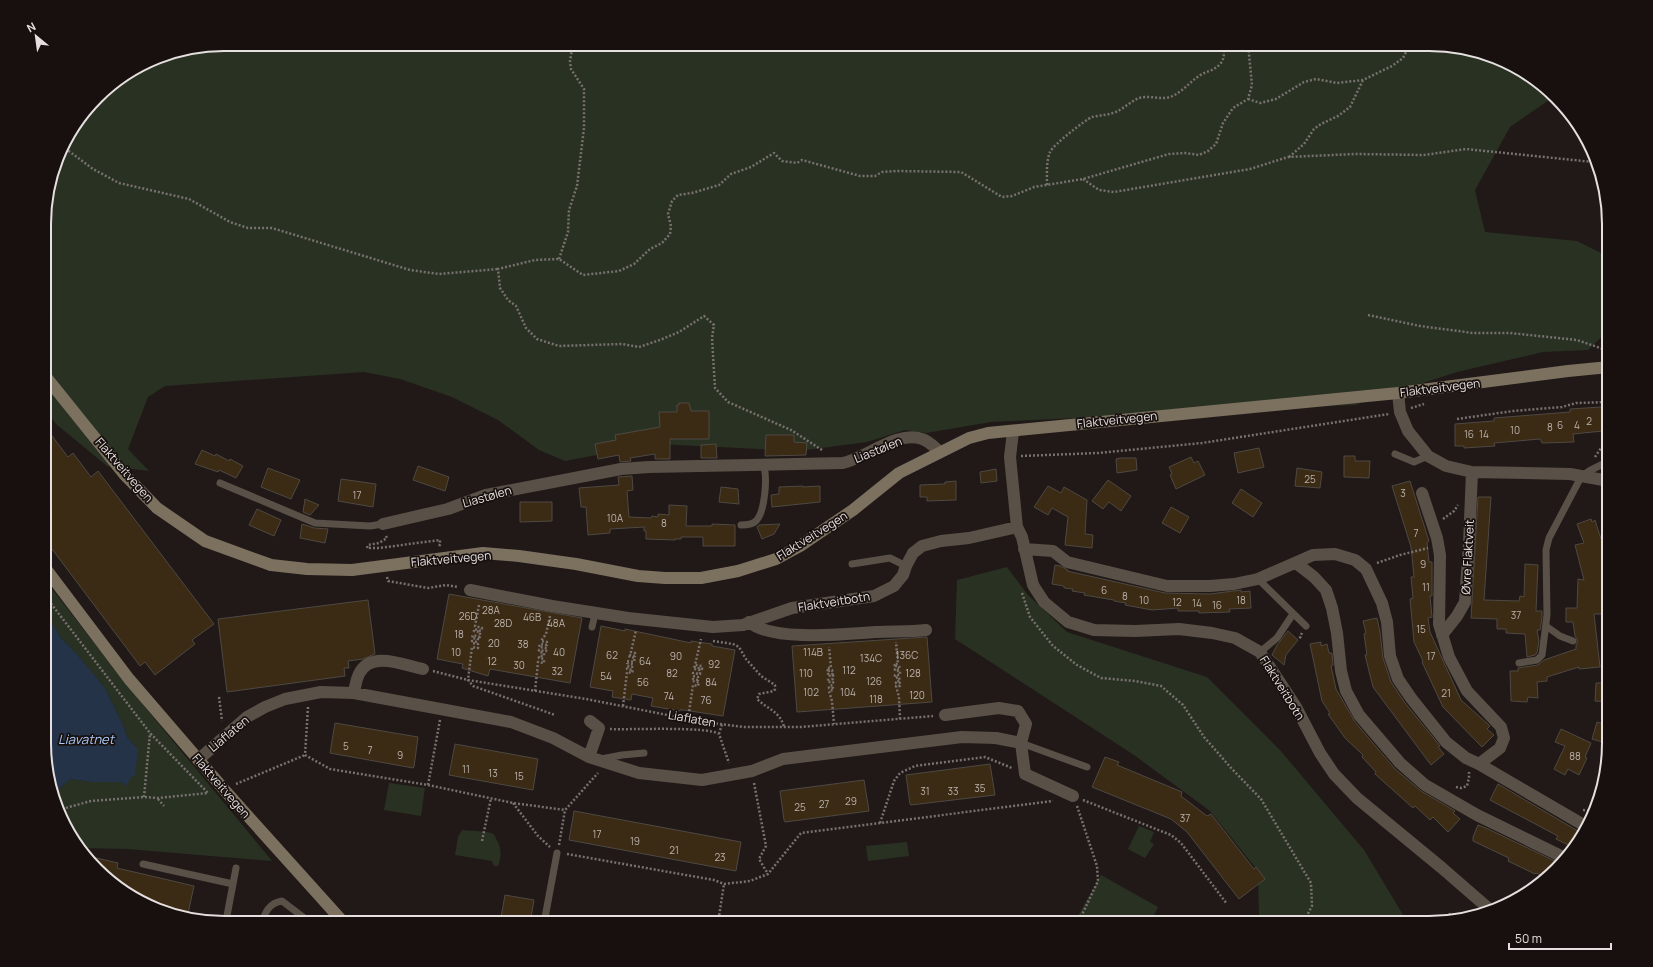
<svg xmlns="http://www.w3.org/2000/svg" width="1653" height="967" font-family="Manrope,sans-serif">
<rect width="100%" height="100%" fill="#201917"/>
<!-- green -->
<path fill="#293123" d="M224,44H1429L1476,50L1519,68L1557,98H1552L1510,127L1475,190L1485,232L1577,241L1605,255L1609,258V330L1588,350L1543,352L1457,372L1355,405L991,422L926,433L905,430L867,442L799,451L656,444L565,461L539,450L498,420L452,397L400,379L364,372L165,386L148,397L128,449L149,471L107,466L56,424L46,410V201L63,144L105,89L155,58Z
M1007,567L1028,595L1067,632L1207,677L1280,750L1364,850L1408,923H1254L1259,916L1258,871L1210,811L1134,755L955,639L957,580Z
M46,581L130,689L272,861L127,849L80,848L74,843L55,792L71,779L91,782H120L138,749L127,737L124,727L105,688L76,653L61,638L55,628L46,616Z
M389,783L425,788L421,816L384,810Z
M1139,826L1154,832L1150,842L1154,844L1145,858L1128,849Z
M462,830C469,831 489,831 493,834C496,836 496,840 498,842C502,852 501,857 498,866H494L492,861L455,855L458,837Z
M907,842L909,856L868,861L866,846Z
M1101,875L1158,907L1150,923H1074Z"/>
<!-- water -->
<path fill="#253349" d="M46,616L55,628L61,638L76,653L105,688L124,727L127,737L138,749L135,775L130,778L127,786L120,782H91L71,779L55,792L46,766Z"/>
<!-- building -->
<path fill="#3b2a14" stroke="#4e4943" d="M679,403H689L691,411H709V439H670V459H655V454L630,458L631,461L620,462L619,455L598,459L595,444L616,440L615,435L660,427L659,412H677V405H679Z
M1601,407L1604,408L1605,428H1602L1603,431L1573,434L1574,442L1542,443L1540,439L1494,443L1495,446L1464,448V446H1455V424L1494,421V418L1570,412V409Z
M46,428L68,457L73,453L91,477L98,471L214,624L192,640L195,644L155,675L145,662L140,666L46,541Z
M766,435H794V442L807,443L806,455L765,456Z
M716,444L717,458H701V445Z
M1259,448L1264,467L1238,473L1234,453Z
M202,450L215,456L216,454L229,461L230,459L243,466L236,478L219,470L218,472L195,464Z
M1344,456H1355V461H1370L1369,478L1344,477Z
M1191,457L1194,463L1198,461L1205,475L1176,489L1170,475L1172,474L1169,467Z
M1121,458H1136L1137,470L1117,473L1116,459Z
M418,466L449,477L445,491L413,480Z
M268,468L300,480L291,499L261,487Z
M1297,468L1322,472L1320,488L1295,486Z
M996,469L997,481L981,483L980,472Z
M632,476L633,490L627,491L629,517L651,518L652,516L658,517V514L669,515V505L687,506L686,526H712V524L735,525V546H703V537H681V539H675V540L646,539V531H644V527L610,529V533L588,535L586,507H581L579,488L619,485L618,477Z
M341,479L376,484L373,507L338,501Z
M1108,480L1131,496L1121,511L1109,502L1103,509L1092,501Z
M956,481V500L927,501V497H920V485L945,484V482Z
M1410,481L1429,541L1427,542L1429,562H1432V596H1430L1432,617L1428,618L1430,632L1461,700L1490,726L1487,729L1494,735L1482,747L1443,707L1422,662L1423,661L1414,642L1410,599L1413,598L1411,577H1414L1411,547L1392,486Z
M803,486V487L820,486V502L772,507L771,495L779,494V487Z
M1048,486L1061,493L1064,487L1087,500L1085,534L1093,535L1092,548L1065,545L1068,517L1052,508L1048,515L1034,507Z
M721,487L738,489L739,504L719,502Z
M1241,489L1262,503L1253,517L1232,503Z
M1478,497H1491L1484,600L1519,601L1520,596L1524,597L1525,564L1538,565L1536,611H1542V618L1540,630H1537L1539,641L1537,653L1535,655L1527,657L1525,634L1506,633V629H1497V619L1471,618Z
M305,499L319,505L310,515L303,512Z
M520,502H552V521L520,522Z
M1171,507L1189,517L1180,533L1162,523Z
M257,509L281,520L274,536L249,525Z
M1591,519L1592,522L1595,520L1601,539L1605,538L1606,542H1609V614H1594L1600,667L1579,669V667L1547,677V681L1537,682L1538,698L1528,697L1527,702L1511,701L1510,671H1518V668L1538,665L1544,660L1576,649V645L1578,641L1575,636L1573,622H1566V608H1577L1578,579L1584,580L1575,545L1584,543L1577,524Z
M302,524L314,528L328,529L325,543L300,538Z
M780,524L774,534L762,539L757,527L759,525Z
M1055,565L1060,566L1068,570L1067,571L1165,593L1210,594L1241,590V592L1250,591L1251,608L1229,609L1230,612L1199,613V611H1178V608L1152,610L1125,605L1126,603L1114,601V600L1084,595L1085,593L1072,591L1073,589L1064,588V586L1052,584Z
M449,594L582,618L570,683L490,669L488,676L462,668L463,664L437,659Z
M368,600L375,654L363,659L348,661L349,668H344L345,676L227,692L218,619Z
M1377,618L1380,632L1383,658L1391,682L1405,703L1440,746L1438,747L1444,754L1431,765L1373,687L1365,655H1367L1364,634L1366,633L1363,621Z
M601,626L625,631V629L691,643V641L712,644V646L735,650L723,716L684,710H680V711L651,706L653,698L632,694L631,700L612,697L613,691L590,687Z
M1288,631L1298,640L1286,655L1284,665L1272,655L1277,645Z
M927,637L932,702L797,712L792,646Z
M1321,642V646L1327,644L1329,653H1332L1333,665L1331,666L1336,689L1355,722L1395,769L1421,791L1455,811L1453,813L1460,819L1448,832L1433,817L1430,820L1415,806L1413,808L1375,774L1376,772L1362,757L1363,755L1345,738L1328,714L1330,713L1322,701L1310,644Z
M1596,683H1609V702L1595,701Z
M1597,722L1609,726V744L1592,739Z
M335,723L418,737L414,767L413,768L330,753Z
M1561,729L1591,743L1585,757L1587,758L1579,775L1568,769L1565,775L1554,769L1565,746L1555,742Z
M455,744L538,759L533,790L449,775Z
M1105,757L1119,762L1117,765L1182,792L1181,796L1207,816L1211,814L1254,869L1256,867L1265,879L1239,899L1187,832L1171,819L1092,787Z
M990,764L995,795L911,805L910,804L906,775Z
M864,780L869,811L785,822L784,820L780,791Z
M1498,784L1583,834L1581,838L1574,848L1556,839L1558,836L1490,800Z
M574,811L741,842L736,871L569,840Z
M1478,825L1486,828L1561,864L1556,870L1547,878L1536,873L1535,874L1508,861L1509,858L1473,841V837Z
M88,856L118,863L117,868L194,886L187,918L177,917L134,899Z
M505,895L534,900L530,923H500Z"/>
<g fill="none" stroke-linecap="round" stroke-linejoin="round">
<!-- path -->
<path stroke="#77716f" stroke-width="2.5" stroke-dasharray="2 2" stroke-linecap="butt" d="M1248,99L1260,103L1276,99L1304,82L1316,79L1337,83L1363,80L1392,66L1403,58L1408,48L1409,44
M62,146L93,169L119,183L189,199L230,222L248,228H272L410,270L439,274L498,269
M1289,157L1304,144L1314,129L1321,124L1338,116L1350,107L1363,80
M1083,179L1099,190L1114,192L1250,169L1288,157L1355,154L1424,155L1466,149L1593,162
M1047,185C1047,174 1046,162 1050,152C1053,145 1085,120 1092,117C1101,115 1110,115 1118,111C1125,107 1132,101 1139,98C1149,95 1160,100 1170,97C1182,93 1190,81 1202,74C1208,71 1215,70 1220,64C1225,59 1224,51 1224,44
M559,259L568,232L569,210L577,186L584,128V89L571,69L570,61L573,44
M1368,315L1420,326L1473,333H1510L1577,340L1609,351
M1411,408L1424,404
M1457,419L1513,411L1562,407L1576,403L1609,402
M822,450L791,430L728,402L715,388L712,338L714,325L704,316L679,332L660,340L639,347L622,344L559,346L537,339L526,328L516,306L508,300L500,288L498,269L535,260L559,259L583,275L619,271L634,264L650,249L662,243L670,234L671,226L668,214L672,201L678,195L692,193L719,185L731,174L751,167L774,153L782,161L797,163L802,160L860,176H875L882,172L896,171L961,172L1002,197L1012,196L1034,187L1083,179L1169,154L1185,153L1199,155L1208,151L1216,144L1223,123L1233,108L1248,99L1252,85L1248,44
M1021,456L1098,453L1202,443L1389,414
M1595,457L1609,436
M1443,519L1454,511L1458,505
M386,536L387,538L379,543L368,545L367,548H379L440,540V545H438
M1377,563L1400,555L1428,548
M387,577L388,581L428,588L446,585L458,587
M1022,593L1030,617L1053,646L1077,665L1101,678L1135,681L1161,686L1183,705L1204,737L1232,769L1261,799L1311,883L1312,906L1303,923
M46,597L150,733L208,793L158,798L144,797L91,801L62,809
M479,605L475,626L482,628L481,631L474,629V631L480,632V637L473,635L472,638L478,639L477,642L472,641V643L478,644V648L472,647L468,680L473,686L555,715
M1302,633L1300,637L1302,639
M713,641L733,644L739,647L746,659L761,676L775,685V689L774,691L759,694L757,699C767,709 780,711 784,727
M895,666H899L900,669H895V671H900V675H895V678L899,677L900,681H896V683H900V686H896L899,697L900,719
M895,666L894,664H898L896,642
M433,671L468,680L586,699L703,722L744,727H801L933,716
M828,671L832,670L833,674H828V676L833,675V679L828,680V682H833V685L829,686V688H833V690L829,691L832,701L834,724
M828,671L827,668H831L829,647
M535,691L538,662L544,663V659L539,658V656H544V653L539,652V650L546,651L547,648L539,647L540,644L547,645V642L541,641L546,634L550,616
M219,697L222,721
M623,706L627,672L632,673L633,670L627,669V666L632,667L633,664L627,663V661L634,662L635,658L628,656L629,655L635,656V653L631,652L636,630
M308,707L305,755L330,769L428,785L513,803L565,810L598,773
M688,719L693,685L698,686L699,682L692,681L693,679L698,680V677L693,676V673L700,674V670L694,669V667L702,669V666L695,665L701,639
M610,729C629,730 708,726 719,734L729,763
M719,734L722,724
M754,783L766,846L759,859L768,874
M236,784L305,755
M428,785L440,720
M1456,787L1461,788L1467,786L1469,778V772
M144,797L150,733
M158,799L164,806
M1083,800L1171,835L1181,843L1227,904
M513,803L538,836L550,847
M1077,806L1097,866L1098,881L1078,923
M1583,810L1592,811
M880,823L894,781L900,773L915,766L985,757L1012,768
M482,841L491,798
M559,845L565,810
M567,854L714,880L724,884L750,881L768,874L801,833L1053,801
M718,923L724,884
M1337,923L1344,920L1349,923
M1435,923L1450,914L1467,915"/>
<!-- lane -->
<path stroke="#595147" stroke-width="7" d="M1395,454L1414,462L1428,456
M220,483L315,523L370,526L383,524
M741,525C746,525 752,525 756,521C765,512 768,475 763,465
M852,564L890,558L906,566
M1258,579L1306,626
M1546,626L1560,636L1573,641
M592,627L595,614
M1260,652L1277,638L1293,614
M1519,663L1537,660L1542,655L1547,615L1546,550L1549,538L1581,477L1589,471L1609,461
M1021,743L1087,767
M601,759L622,755L644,753
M143,864L233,884
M235,923L226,921L236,868
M263,923C264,912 270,903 282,901L303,917L307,923
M544,923L557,853"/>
<!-- street -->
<path stroke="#595147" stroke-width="12" d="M1398,393L1400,412L1408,431L1428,456L1446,466L1472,472L1570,474L1609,481
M1013,432L1010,457L1017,527L1022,537L1033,585L1044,602L1068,622L1094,630L1135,631L1179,629L1212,633L1235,638L1260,652L1296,707L1320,753L1334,774L1357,798L1442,868L1488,908
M1422,493L1437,538L1440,555L1439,624L1449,657L1467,691L1501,727L1504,738L1500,748L1479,764
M383,524L448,509L486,495L621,469L649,467L843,463C866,458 898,430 922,439C929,441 934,447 940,452
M1024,549L1053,551L1067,562L1167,586H1210L1234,584L1258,579L1313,555L1335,554L1355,560L1366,569L1382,603L1387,622L1390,656L1398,679L1411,698L1446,742L1466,758L1479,764L1587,827
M1296,563L1314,577L1326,590L1332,608L1337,633L1341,671L1346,691L1359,715L1400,763L1425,785L1477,815L1565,858
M470,590L552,606L628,618L713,627L743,625L792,608L874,596L894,586L903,575L906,566L913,553L922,546L941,541L969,538L1017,527
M749,622C772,642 846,634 876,632C893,631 910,632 926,630
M1442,635L1457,616L1465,602L1469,544L1472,472
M354,693C355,687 356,680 359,674C370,650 404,665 423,669
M945,715L999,708L1018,711L1026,724L1021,743
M589,757L599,728L590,721
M198,760L247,717L265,707L285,699L321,692L354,693L511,722L553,738L589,757L639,773L702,780L752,771L783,759L962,737L996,738L1021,743L1025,774L1073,796"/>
<!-- secondary -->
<path stroke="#7c705f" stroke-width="12" d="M46,377L124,474L157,508L205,541L271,565L307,569L352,570L483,553L519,556L576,564L638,576L665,578H701L738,571L776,559L800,546L853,510L899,473L969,438L988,433L1398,393L1568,371L1609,367
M46,569L129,679L228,794L344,923"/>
</g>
<g text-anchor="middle" stroke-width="3.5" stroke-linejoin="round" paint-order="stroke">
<!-- number labels -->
<g font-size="10" fill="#bab2ac">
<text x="1589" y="425">2</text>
<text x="1560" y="429">6</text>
<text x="1577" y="429">4</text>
<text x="1550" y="431">8</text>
<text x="1515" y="434">10</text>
<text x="1469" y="438">16</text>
<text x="1484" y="438">14</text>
<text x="1310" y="483">25</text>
<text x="1403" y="497">3</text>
<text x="357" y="499">17</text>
<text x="615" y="522">10A</text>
<text x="664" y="527">8</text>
<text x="1416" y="537">7</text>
<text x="1423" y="568">9</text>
<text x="1426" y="591">11</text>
<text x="1104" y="594">6</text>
<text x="1125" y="600">8</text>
<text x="1144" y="604">10</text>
<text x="1241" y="604">18</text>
<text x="1177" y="606">12</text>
<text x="1197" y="607">14</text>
<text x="1217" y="609">16</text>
<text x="491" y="614">28A</text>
<text x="1516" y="619">37</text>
<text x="468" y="620">26D</text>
<text x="532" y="621">46B</text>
<text x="503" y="627">28D</text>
<text x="556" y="627">48A</text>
<text x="1421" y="633">15</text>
<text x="459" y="638">18</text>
<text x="494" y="647">20</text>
<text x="523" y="648">38</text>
<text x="456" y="656">10</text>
<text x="559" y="656">40</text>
<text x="813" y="656">114B</text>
<text x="612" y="659">62</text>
<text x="907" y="659">136C</text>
<text x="676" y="660">90</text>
<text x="1431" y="660">17</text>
<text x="871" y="662">134C</text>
<text x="492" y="665">12</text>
<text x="645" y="665">64</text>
<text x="714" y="668">92</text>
<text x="519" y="669">30</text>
<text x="849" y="674">112</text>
<text x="557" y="675">32</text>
<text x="672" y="677">82</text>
<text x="806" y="677">110</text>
<text x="913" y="677">128</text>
<text x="606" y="680">54</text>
<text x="874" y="685">126</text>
<text x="643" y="686">56</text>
<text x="711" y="686">84</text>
<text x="811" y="696">102</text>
<text x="848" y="696">104</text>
<text x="1446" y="697">21</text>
<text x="917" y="699">120</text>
<text x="669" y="700">74</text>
<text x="876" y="703">118</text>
<text x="706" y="704">76</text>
<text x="346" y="750">5</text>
<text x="370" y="754">7</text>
<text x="400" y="759">9</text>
<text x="1575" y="760">88</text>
<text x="466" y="773">11</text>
<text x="493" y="777">13</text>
<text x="519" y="780">15</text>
<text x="980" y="792">35</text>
<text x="925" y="795">31</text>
<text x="953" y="795">33</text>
<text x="851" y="805">29</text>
<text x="824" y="808">27</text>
<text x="800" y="811">25</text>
<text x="1185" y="822">37</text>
<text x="597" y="838">17</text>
<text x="635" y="845">19</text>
<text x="674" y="854">21</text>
<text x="720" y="861">23</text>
</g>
<!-- street labels -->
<g font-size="12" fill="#e5e0df" stroke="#17100e">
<text transform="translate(1440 388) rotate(-7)" y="4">Flaktveitvegen</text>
<text transform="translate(1117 420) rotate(-6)" y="4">Flaktveitvegen</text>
<text transform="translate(878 450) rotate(-22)" y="4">Liastølen</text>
<text transform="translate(124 470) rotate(49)" y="4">Flaktveitvegen</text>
<text transform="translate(487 497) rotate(-16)" y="4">Liastølen</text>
<text transform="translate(812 536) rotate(-32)" y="4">Flaktveitvegen</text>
<text transform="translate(1468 557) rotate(-87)" y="4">Øvre Flaktveit</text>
<text transform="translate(451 559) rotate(-5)" y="4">Flaktveitvegen</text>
<text transform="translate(834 602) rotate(-9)" y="4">Flaktveitbotn</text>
<text transform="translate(1282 688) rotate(58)" y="4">Flaktveitbotn</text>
<text transform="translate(692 719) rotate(10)" y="4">Liaflaten</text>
<text transform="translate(229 734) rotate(-40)" y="4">Liaflaten</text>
<text transform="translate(221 786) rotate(49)" y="4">Flaktveitvegen</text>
</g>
<!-- water labels -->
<g font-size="13" font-style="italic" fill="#abcaf8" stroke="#17100e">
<text x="86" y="744">Liavatnet</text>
</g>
</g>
<!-- crop -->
<path d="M0 0H1653V967H0ZM224 51H1429A173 173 0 0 1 1602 224V743A173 173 0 0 1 1429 916H224A173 173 0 0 1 51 743V224A173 173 0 0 1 224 51Z" fill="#17100e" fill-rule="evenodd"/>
<path fill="none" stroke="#e5e0df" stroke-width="2" d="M224 51H1429A173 173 0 0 1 1602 224V743A173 173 0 0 1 1429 916H224A173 173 0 0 1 51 743V224A173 173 0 0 1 224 51Z"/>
<!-- north arrow -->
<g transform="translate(36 36) rotate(331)" stroke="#17100e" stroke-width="3" paint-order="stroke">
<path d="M0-3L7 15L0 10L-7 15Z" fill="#e5e0df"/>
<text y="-6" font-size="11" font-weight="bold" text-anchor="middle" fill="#e5e0df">N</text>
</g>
<!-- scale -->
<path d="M1509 943v6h102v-6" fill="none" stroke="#e5e0df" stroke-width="2"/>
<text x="1515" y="943" font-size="12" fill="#e5e0df" stroke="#17100e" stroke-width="3" paint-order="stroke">50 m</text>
</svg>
